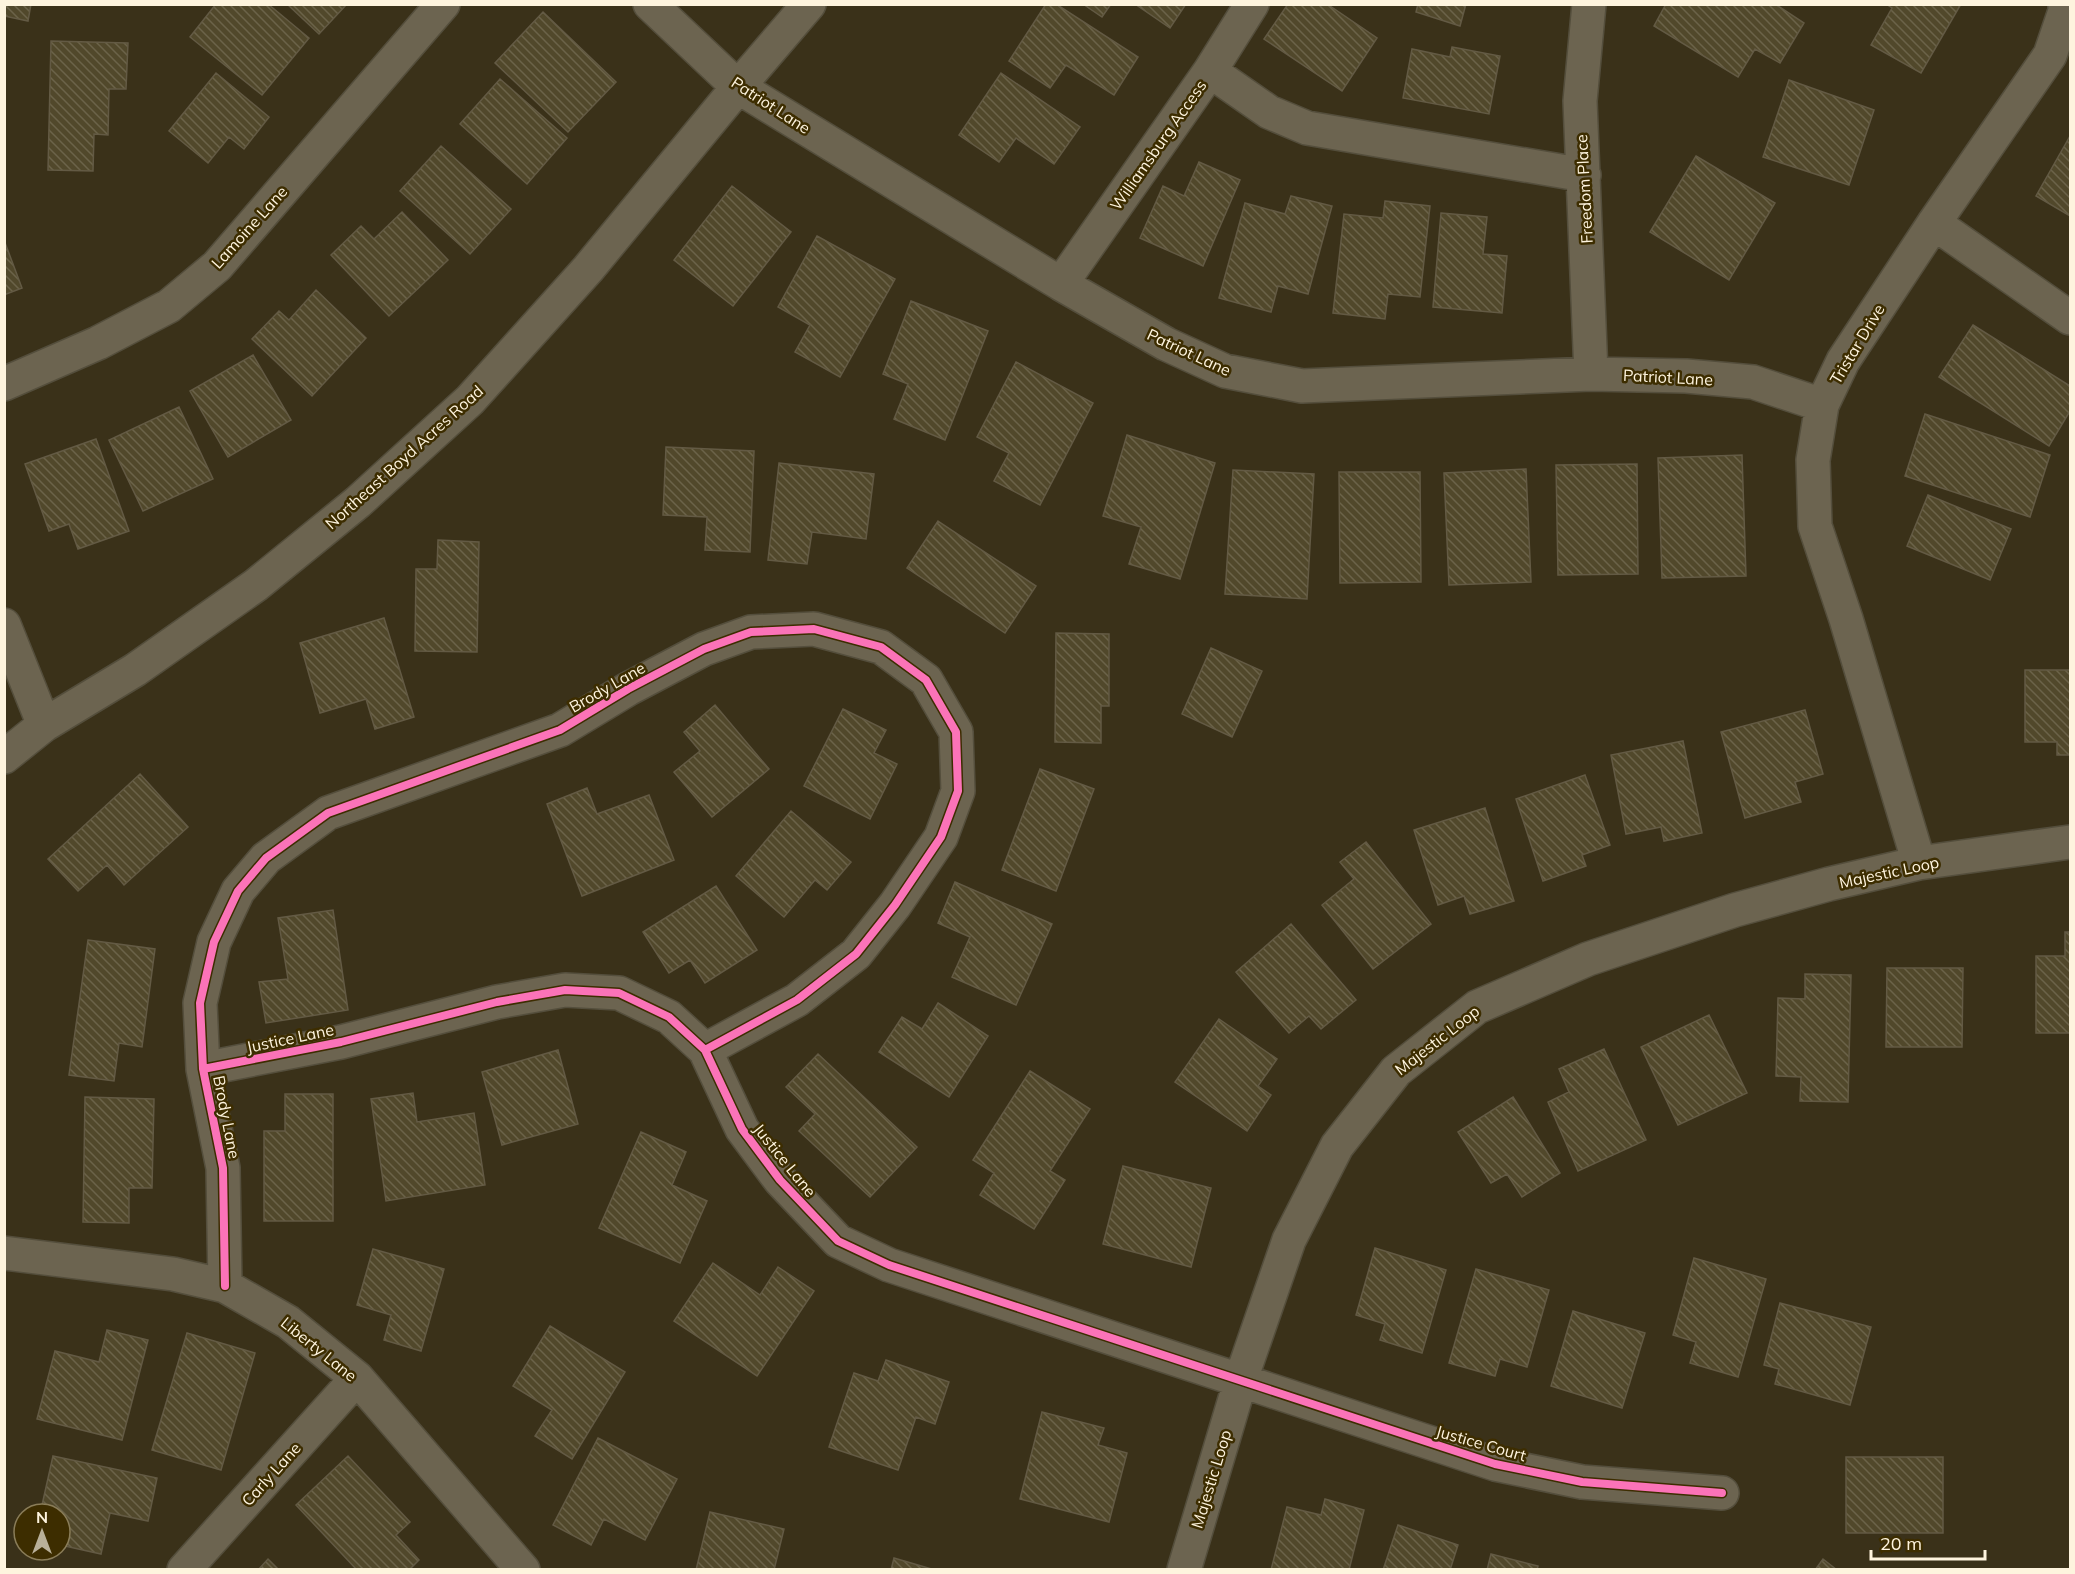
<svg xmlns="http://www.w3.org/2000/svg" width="2075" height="1574" font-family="Mulish,sans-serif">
<defs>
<pattern id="building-back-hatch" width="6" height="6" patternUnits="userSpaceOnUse" patternTransform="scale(1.5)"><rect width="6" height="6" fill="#51482b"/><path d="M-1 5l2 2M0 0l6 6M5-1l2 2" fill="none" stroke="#6b6349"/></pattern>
</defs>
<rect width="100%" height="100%" fill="#3a3119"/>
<!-- building -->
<path fill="url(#building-back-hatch)" stroke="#635a44" stroke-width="1.5" d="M4,4H31L28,21L4,16Z
M216,4H268L309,38L262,95L190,37Z
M287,4H347L319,34Z
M1046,4H1056L1138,57L1114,95L1066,65L1050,88L1009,61Z
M1083,4H1111L1102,17Z
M1135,4H1186L1170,28Z
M1288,4H1327L1377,38L1342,91L1264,39Z
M1418,4H1466L1460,26L1416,12Z
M1666,4H1775L1804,23L1780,63L1755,49L1738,77L1654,26Z
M1886,4H1961L1921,73L1871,45L1892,8Z
M543,12L616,82L568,132L495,63Z
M51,41L128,43L126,89H109L108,135L94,134L93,171L48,170Z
M1452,47L1500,56L1489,114L1403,98L1412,49L1450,57Z
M216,73L269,117L244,149L229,137L208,163L169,131Z
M1001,73L1080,127L1054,164L1016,138L999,162L959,135Z
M500,79L567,138L527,184L460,124Z
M1789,80L1874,110L1849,185L1763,157Z
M2070,136V216L2036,196Z
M441,146L511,209L470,254L400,191Z
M1696,156L1775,203L1729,280L1650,232Z
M1199,162L1240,180L1203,266L1140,238L1163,186L1184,196Z
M732,186L791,232L733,306L674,260Z
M1291,196L1332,206L1308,294L1278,286L1271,312L1219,298L1245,203L1285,214Z
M1385,201L1430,206L1420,297L1388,294L1385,319L1333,313L1344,214L1383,218Z
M402,212L448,260L389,316L331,255L361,226L374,239Z
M1441,213L1487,217L1483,254L1507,256L1502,313L1433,307Z
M817,236L895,279L840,377L795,352L810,325L778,307Z
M4,240L22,288L4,295Z
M316,290L366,338L312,396L252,339L279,311L289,320Z
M911,301L988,331L945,440L894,419L908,384L883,374Z
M1973,325L2070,386V411L2049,446L1939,377Z
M253,355L291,420L228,457L190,391Z
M1016,362L1093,403L1040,505L994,481L1009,453L977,437Z
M179,407L213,479L143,511L109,440Z
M1925,414L2050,455L2030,517L1905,476Z
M1127,435L1215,463L1180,579L1129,564L1141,527L1103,516Z
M96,439L129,531L78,549L69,524L49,531L25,464Z
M666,447L754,451L750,552L705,550L707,517L663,515Z
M1742,455L1746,576L1662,578L1658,458Z
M779,463L874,474L866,539L812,532L807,564L768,560Z
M1637,464L1638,574L1558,575L1556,465Z
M1526,469L1531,582L1449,585L1444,473Z
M1233,470L1314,474L1307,599L1225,594Z
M1339,472H1420L1421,582L1340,583Z
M1928,495L2011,529L1990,580L1907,546Z
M938,521L1036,586L1005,633L907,568Z
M438,540L479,542L477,652L415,651L416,569H437Z
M384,618L414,717L375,729L366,699L320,713L300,643Z
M1056,633L1109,634V706H1101V743L1055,742Z
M1211,648L1262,671L1232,737L1182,714Z
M2025,670H2070V755H2057V742H2025Z
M715,705L769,769L712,817L674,772L700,751L684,732Z
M843,709L886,730L874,753L897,764L870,819L804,786Z
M1805,710L1823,774L1795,782L1801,802L1745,818L1721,732Z
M1683,741L1702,833L1664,841L1661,827L1626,834L1611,755Z
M1040,769L1094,789L1056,891L1002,870Z
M140,774L188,827L124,885L107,865L78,891L48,859Z
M1585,775L1610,845L1582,855L1586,866L1543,881L1516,799Z
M587,788L597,814L649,795L674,860L582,896L547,804Z
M1485,808L1514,901L1470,914L1464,896L1438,905L1414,830Z
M791,811L851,862L827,890L815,880L784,917L736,876Z
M1366,842L1431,924L1373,969L1322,905L1354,879L1340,862Z
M955,882L1052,924L1016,1005L952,977L970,937L938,923Z
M716,886L757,950L705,983L690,960L669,973L643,932Z
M333,910L348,1010L266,1023L259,982L288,979L278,918Z
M1291,924L1356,1000L1321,1029L1309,1016L1289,1033L1236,972Z
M2065,932H2070V1033H2036V956H2065Z
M88,940L155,949L142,1047L119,1043L114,1081L69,1075Z
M1887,968H1963L1962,1047H1886Z
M1805,974L1851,975L1848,1102L1800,1101L1801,1077L1776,1076L1778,998L1805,999Z
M938,1003L988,1036L949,1097L879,1052L902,1017L922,1029Z
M1709,1015L1747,1093L1678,1125L1641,1047Z
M1219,1019L1277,1059L1258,1086L1271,1095L1247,1131L1175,1082Z
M1604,1049L1646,1140L1578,1171L1548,1102L1569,1092L1559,1069Z
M558,1050L578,1124L502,1145L482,1072Z
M818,1054L917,1147L870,1197L799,1131L815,1114L786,1087Z
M1030,1071L1090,1109L1050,1171L1065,1180L1034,1229L980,1195L994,1173L973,1160Z
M413,1093L417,1122L474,1113L485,1185L386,1201L371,1099Z
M285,1094H333V1221H264V1131H285Z
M85,1097L154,1099L152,1188H129V1223L83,1222Z
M1513,1097L1560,1173L1522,1197L1507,1174L1491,1183L1458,1132Z
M641,1132L686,1152L672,1185L707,1201L680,1263L599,1228Z
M1123,1166L1211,1188L1191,1267L1103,1244Z
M1375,1248L1446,1270L1422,1353L1380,1340L1385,1324L1356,1315Z
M373,1249L444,1269L421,1351L384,1340L391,1315L357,1305Z
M1694,1258L1766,1279L1738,1377L1690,1363L1696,1342L1673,1335Z
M713,1263L760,1295L778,1267L814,1291L757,1376L674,1321Z
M1476,1269L1549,1290L1527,1367L1500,1359L1495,1376L1449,1363Z
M1780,1303L1871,1327L1850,1405L1775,1384L1779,1369L1764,1365Z
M1573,1311L1645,1333L1622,1408L1551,1386Z
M550,1326L625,1372L572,1459L535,1436L552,1410L513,1386Z
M107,1330L148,1340L122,1440L37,1419L55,1351L99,1362Z
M187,1333L255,1353L221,1470L152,1450Z
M886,1360L949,1382L935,1424L916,1417L898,1470L829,1447L854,1373L878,1381Z
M1042,1412L1104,1428L1098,1445L1127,1453L1109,1522L1020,1499Z
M598,1438L677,1479L645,1540L604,1519L591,1545L553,1525Z
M53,1456L157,1478L148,1521L110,1513L101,1554L60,1545V1514H40Z
M348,1456L410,1522L396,1535L419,1560L409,1570H357L296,1505Z
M1846,1457H1943V1533H1846Z
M1325,1499L1364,1510L1349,1570H1271L1287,1507L1321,1515Z
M710,1512L784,1529L774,1570H696Z
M1398,1525L1458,1545L1450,1570H1383Z
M1491,1554L1538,1566L1537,1570H1487Z
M894,1558L935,1570H891Z
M268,1559L279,1570H258Z
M1823,1559L1837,1570H1815Z"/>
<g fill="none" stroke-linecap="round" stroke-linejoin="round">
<defs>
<path id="minor" d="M650,4L738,87L1061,284L1166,344L1225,371L1302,386L1591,374L1686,376L1753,382L1822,405
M1589,4L1580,101L1591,374
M1210,71L1269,112L1307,128L1584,175
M1934,223L2070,318
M1061,284L1210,71L1252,4
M4,384L98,343L169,306L217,266L443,4
M4,625L44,725
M4,757L44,725L135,670L256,585L358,502L470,400L588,269L738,87L809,4
M1919,863L1846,619L1815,526L1813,460L1822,405L1843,361L1934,223L2050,55L2065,11V4
M203,1069L341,1042L497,1002L565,990L619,993L669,1017L705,1050L742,1129L780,1180L838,1241L889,1265L1495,1464L1582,1482L1722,1493
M4,1253L173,1274L225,1286L288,1322L357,1378L523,1570
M225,1286L223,1168L203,1069L200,1003L214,942L238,891L266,858L328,813L560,730L628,689L704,649L751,632L814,629L881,647L926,680L956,732L958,791L941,837L895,905L856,954L797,1000L705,1050
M184,1570L357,1378
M1184,1570L1241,1379L1289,1240L1337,1146L1396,1071L1477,1007L1588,959L1735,910L1829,884L1919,863L2070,842"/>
</defs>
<!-- minor casing -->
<use href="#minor" stroke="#544e3c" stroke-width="36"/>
<!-- minor -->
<use href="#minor" stroke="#6c6450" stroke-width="33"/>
<defs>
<path id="cycleway" d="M203,1069L341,1042L497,1002L565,990L619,993L669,1017L705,1050L742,1129L780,1180L838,1241L889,1265L1495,1464L1582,1482L1722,1493
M225,1286L223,1168L203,1069L200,1003L214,942L238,891L266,858L328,813L560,730L628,689L704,649L751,632L814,629L881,647L926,680L956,732L958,791L941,837L895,905L856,954L797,1000L705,1050"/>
</defs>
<!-- cycleway casing -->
<use href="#cycleway" stroke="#3d2d00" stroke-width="11"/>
<!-- cycleway -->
<use href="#cycleway" stroke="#fb73b8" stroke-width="8"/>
</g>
<g text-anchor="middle" stroke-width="5" stroke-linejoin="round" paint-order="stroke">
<!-- street labels -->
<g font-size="16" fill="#fef4de" stroke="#3d2d00">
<text transform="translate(771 105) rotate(33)" y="6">Patriot Lane</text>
<text transform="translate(1158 145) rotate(-55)" y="6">Williamsburg Access</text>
<text transform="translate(1584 189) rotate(-93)" y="6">Freedom Place</text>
<text transform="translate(249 227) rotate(-48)" y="6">Lamoine Lane</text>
<text transform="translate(1857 344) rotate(-59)" y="6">Tristar Drive</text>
<text transform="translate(1189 352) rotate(25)" y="6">Patriot Lane</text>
<text transform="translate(1668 377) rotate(3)" y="6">Patriot Lane</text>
<text transform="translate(404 457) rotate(-42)" y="6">Northeast Boyd Acres Road</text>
<text transform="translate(607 687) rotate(-30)" y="6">Brody Lane</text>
<text transform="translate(1889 872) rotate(-12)" y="6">Majestic Loop</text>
<text transform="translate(290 1038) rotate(-12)" y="6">Justice Lane</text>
<text transform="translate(1437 1040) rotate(-38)" y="6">Majestic Loop</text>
<text transform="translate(227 1117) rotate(79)" y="6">Brody Lane</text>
<text transform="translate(785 1160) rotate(51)" y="6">Justice Lane</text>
<text transform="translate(319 1349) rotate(39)" y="6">Liberty Lane</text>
<text transform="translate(1481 1443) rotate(16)" y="6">Justice Court</text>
<text transform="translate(271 1474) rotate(-48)" y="6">Carly Lane</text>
<text transform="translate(1211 1479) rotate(-73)" y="6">Majestic Loop</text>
</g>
</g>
<!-- border -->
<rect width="2075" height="1574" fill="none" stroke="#fef4de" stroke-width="12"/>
<!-- north arrow -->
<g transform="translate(42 1532)"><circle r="28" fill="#3d2d00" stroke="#8a7d59" stroke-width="1.5"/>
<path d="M0-4.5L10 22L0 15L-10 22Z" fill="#b9b099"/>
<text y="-9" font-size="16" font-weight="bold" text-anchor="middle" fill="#fef4de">N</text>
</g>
<!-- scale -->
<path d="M1871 1550v9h114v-9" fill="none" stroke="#fef4de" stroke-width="3"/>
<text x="1880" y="1550" font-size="18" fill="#fef4de" stroke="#3d2d00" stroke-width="4.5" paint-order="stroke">20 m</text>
</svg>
